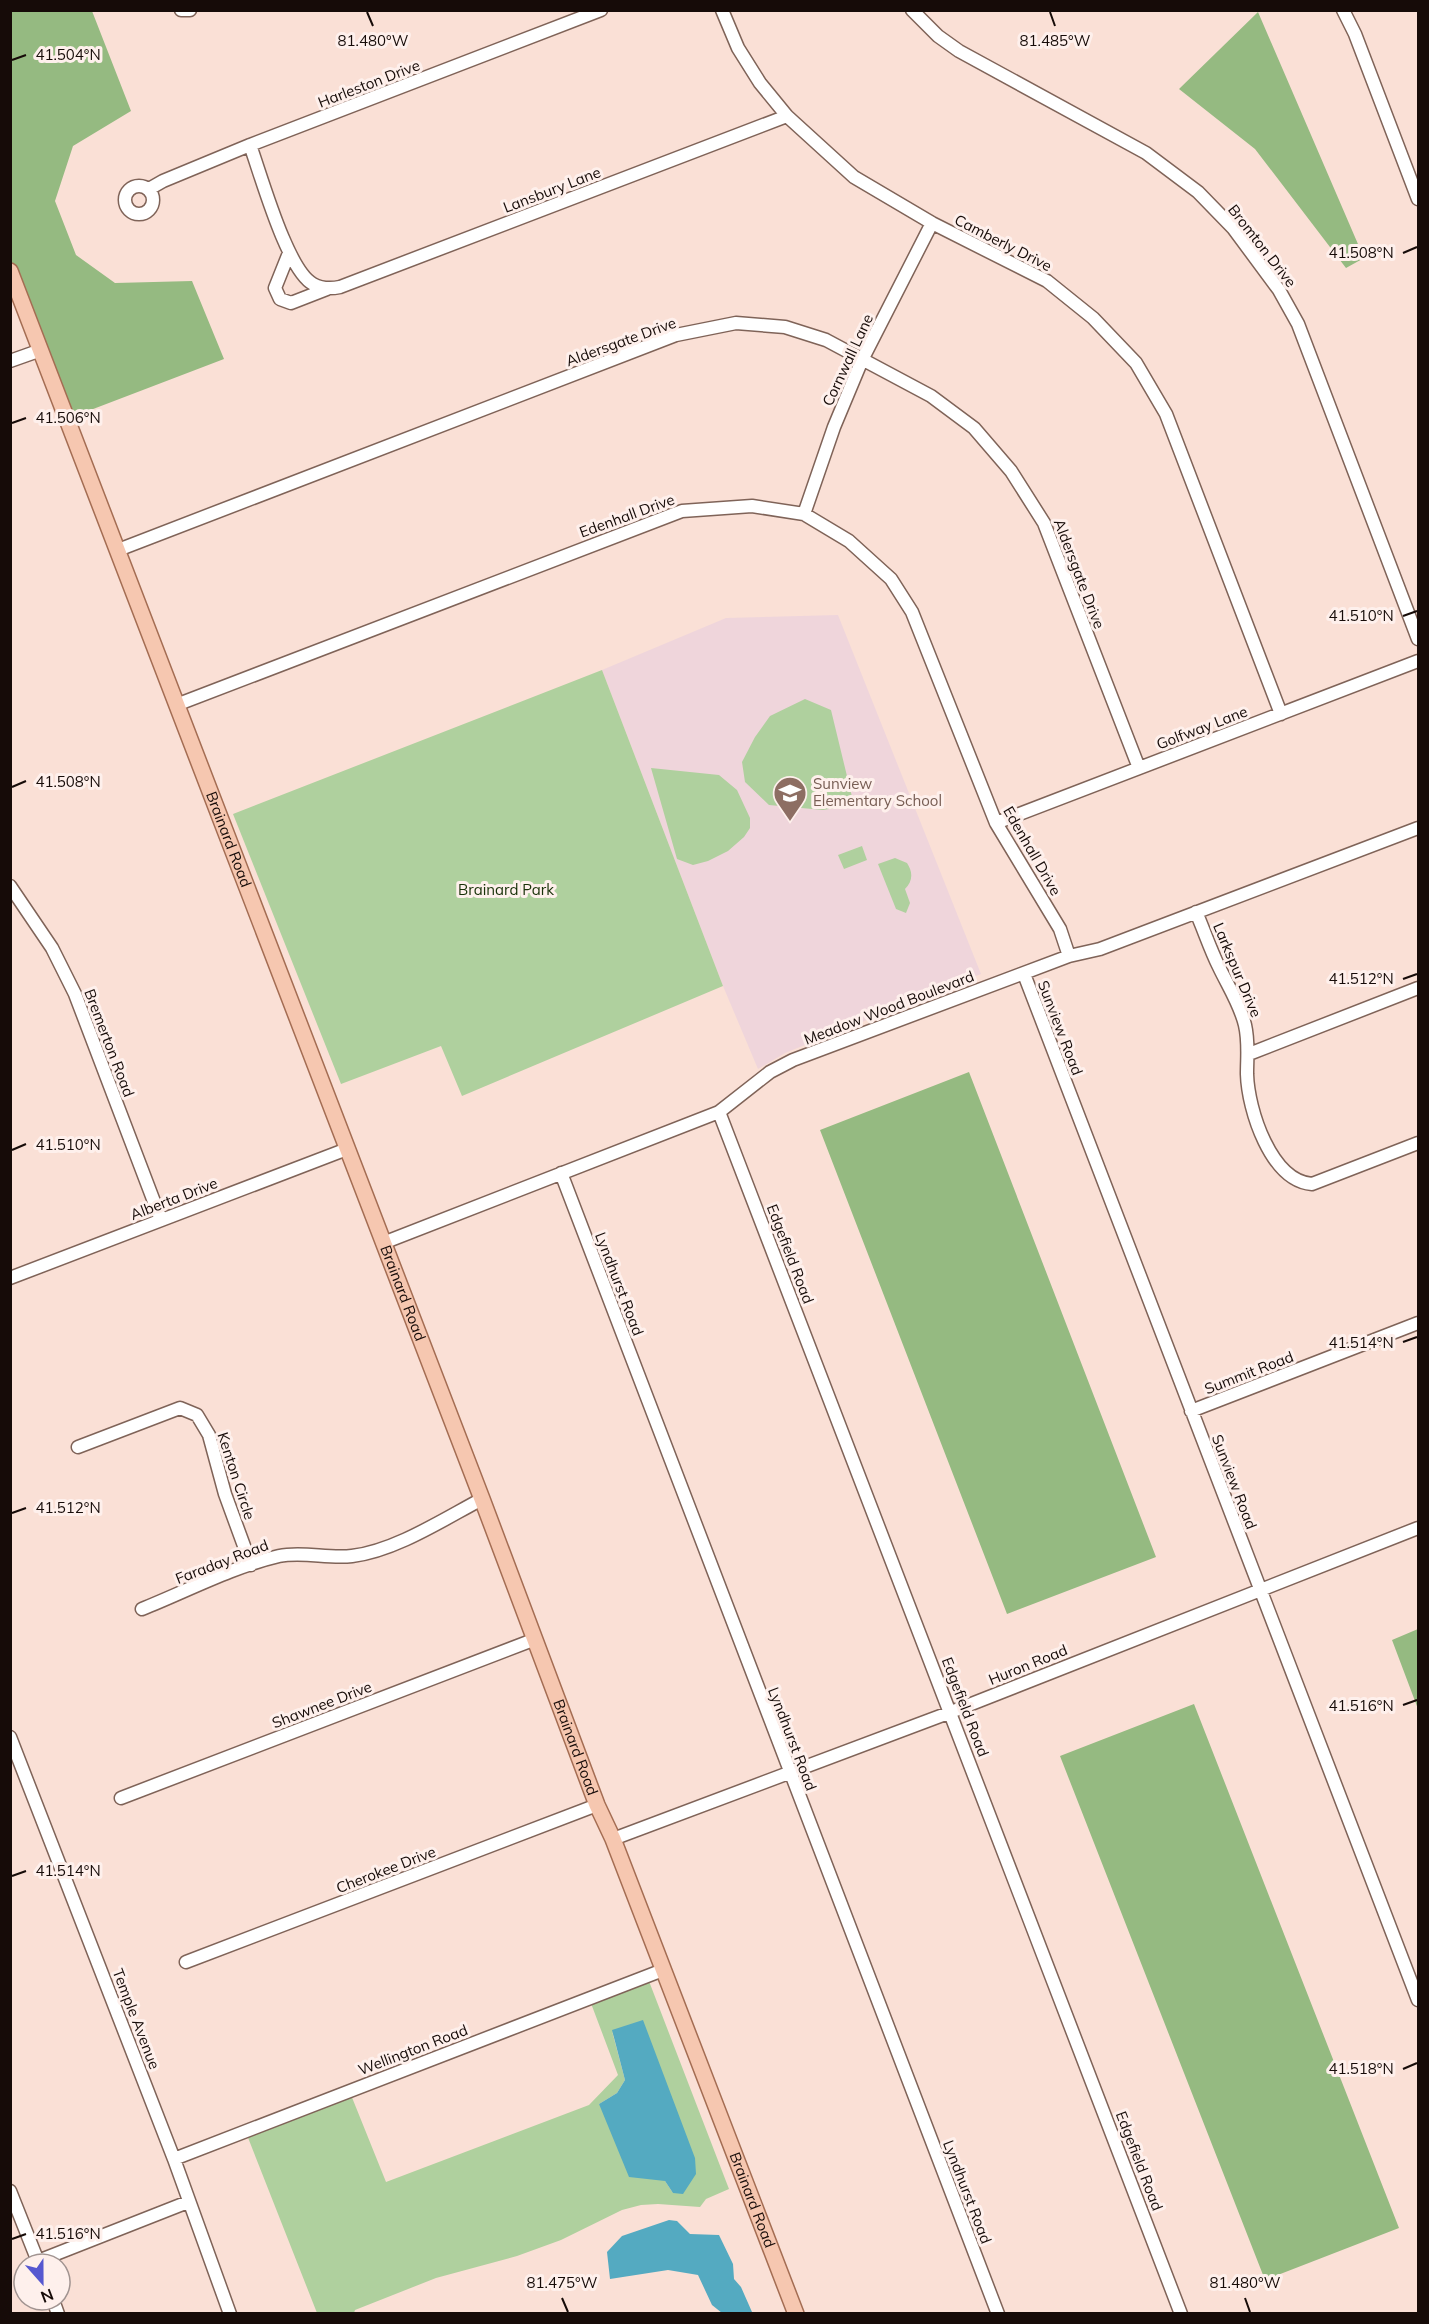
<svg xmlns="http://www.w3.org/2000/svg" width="1429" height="2324" font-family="Mulish,sans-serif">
<rect width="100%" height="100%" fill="#fae0d6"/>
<!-- education -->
<path fill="#efd5db" d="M838,615L981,974L785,1053L758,1069L723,986L602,670L726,618Z"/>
<!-- green -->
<path fill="#afd09e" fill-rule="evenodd" d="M602,670L723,986L462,1096L441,1046L341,1084L233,814Z
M805,699L831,710L854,805L823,810L769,805L745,782L742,762L755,737L770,716Z
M651,768L719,775L737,790L750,818V828L744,837L728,851L708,861L693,865L677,859Z
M862,846L867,860L844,869L838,855Z
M895,858L907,863C913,872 913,881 905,889L910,903L906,913L896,909L878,864Z
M647,1976L729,2189L706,2199L700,2207L658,2204L641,2205L622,2210L561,2240L517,2256L436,2278L355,2310L354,2313H317L245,2130L349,2090L386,2182L589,2105L618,2075L589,1998ZM612,2031L673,2193L665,2181L599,2104L617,2093L625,2080Z"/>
<!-- forest -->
<path fill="#95ba81" d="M11,11H92L131,111L73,146L55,201L76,255L115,283L192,281L224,359L67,419L11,271Z
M1258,12L1364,258L1346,268L1255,149L1179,89Z
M969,1072L1156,1557L1007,1614L820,1130Z
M1418,1629V1709L1392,1640Z
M1194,1704L1399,2228L1265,2280L1060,1756Z"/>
<!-- water -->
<path fill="#54aac1" d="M643,2020L695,2158L696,2174L683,2194L673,2193L665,2181L629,2177L599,2104L617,2093L625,2080L612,2030Z
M669,2220L677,2221L690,2234L719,2235L733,2264L734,2279L741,2287L752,2312L722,2313L712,2305L698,2275L668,2270L610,2279L607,2252L622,2236Z"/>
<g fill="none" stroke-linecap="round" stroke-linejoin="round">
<defs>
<path id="minor" d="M181,10H190
M722,10L738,48L760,83L787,116L854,177L932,223L1047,281L1093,318L1136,363L1166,414L1281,714
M912,10L938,36L959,51L1146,153L1198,192L1233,228L1279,290L1298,324L1418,639
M1343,10L1355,34L1418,199
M250,145C261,175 287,270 313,284C322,289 330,289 340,287L787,116
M125 200a14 14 0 1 1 28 0a14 14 0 1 1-28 0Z
M149,189L163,181L250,145L601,10
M289,253L275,288L280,299L291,303L327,289
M10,361L41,350
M804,514L834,427L862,360L932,223
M118,550L676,335L736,323L785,327L826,340L931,396L974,428L1011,471L1044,523L1139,768
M176,705L682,511L752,506L804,514L849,541L891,579L912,612L996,823L1060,929L1069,956
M996,823L1418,661
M10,886L52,948L75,994L161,1220
M1196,912C1204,930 1210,949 1219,967C1228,986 1240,1004 1245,1025C1249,1042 1247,1057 1247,1074C1248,1110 1271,1181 1312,1184L1418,1143
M1024,974L1418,2000
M1249,1054L1418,988
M719,1112L1181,2314
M561,1173L998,2314
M383,1243L719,1112L770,1072L793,1060L1069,956L1100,949L1418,828
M10,1278L347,1149
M1191,1411L1418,1323
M78,1447L180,1408L197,1415L209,1435L225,1494L251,1565
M142,1609C187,1591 232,1567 279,1556C303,1551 328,1559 352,1556C395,1551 444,1519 482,1499
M10,1737L174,2159L230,2314
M121,1798L533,1640
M613,1839L951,1712L1418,1528
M186,1962L597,1805
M174,2159L663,1970
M10,2191L39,2264
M38,2261L188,2202
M53,2300L58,2314"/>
<g id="major">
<path id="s1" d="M10,271L482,1499L597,1805L613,1839L796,2314"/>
</g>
</defs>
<!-- minor casing -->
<use href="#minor" stroke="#7f6358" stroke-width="15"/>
<!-- major casing -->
<use href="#major" stroke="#a46d53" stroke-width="18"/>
<!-- minor -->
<use href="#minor" stroke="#fff" stroke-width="12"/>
<!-- major -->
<use href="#major" stroke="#f6c7b0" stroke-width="15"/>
</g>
<!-- ticks -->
<path fill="none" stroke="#160b08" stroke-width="2" d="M367,12L373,26M1050,12L1055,26M12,60L26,55M1403,253L1417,247M12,423L26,418M1403,616L1417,611M12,787L26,781M1403,979L1417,974M12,1150L26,1144M1403,1342L1417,1337M12,1513L26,1508M1403,1705L1417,1700M12,1876L26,1871M1403,2069L1417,2063M12,2239L26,2234M562,2298L568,2312M1245,2298L1250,2312"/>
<!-- icons -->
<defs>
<symbol id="school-pin" viewBox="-11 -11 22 30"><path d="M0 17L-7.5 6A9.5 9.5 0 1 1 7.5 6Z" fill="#8d6e63" stroke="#fef0ec"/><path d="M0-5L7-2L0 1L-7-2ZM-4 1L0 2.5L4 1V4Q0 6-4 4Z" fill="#fff"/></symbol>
</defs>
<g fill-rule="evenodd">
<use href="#school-pin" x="771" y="774" width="38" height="52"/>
</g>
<g text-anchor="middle" stroke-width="6" stroke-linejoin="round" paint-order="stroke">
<!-- street labels -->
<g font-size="15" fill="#160b08" stroke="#fef0ec">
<text transform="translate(369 84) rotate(-21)" y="5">Harleston Drive</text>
<text transform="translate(552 190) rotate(-21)" y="5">Lansbury Lane</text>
<text transform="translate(1003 243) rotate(27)" y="5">Camberly Drive</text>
<text transform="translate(1262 246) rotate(52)" y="5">Bromton Drive</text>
<text transform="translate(621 342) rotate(-20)" y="5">Aldersgate Drive</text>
<text transform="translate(848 360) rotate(-65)" y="5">Cornwall Lane</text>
<text transform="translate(627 516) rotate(-20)" y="5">Edenhall Drive</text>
<text transform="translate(1079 574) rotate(69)" y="5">Aldersgate Drive</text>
<text transform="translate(1202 728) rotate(-21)" y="5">Golfway Lane</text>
<text dy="5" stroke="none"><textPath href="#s1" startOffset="609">Brainard Road</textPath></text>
<text transform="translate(1032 851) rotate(60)" y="5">Edenhall Drive</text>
<text transform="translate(1237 970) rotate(67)" y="5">Larkspur Drive</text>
<text transform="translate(889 1008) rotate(-21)" y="5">Meadow Wood Boulevard</text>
<text transform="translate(1060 1028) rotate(69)" y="5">Sunview Road</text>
<text transform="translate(109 1043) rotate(69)" y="5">Bremerton Road</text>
<text transform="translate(174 1199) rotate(-21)" y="5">Alberta Drive</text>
<text transform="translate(790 1254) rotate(69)" y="5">Edgefield Road</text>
<text transform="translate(619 1284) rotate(69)" y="5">Lyndhurst Road</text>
<text dy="5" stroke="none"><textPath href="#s1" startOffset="1095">Brainard Road</textPath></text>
<text transform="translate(1249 1373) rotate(-21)" y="5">Summit Road</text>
<text transform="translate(236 1476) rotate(72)" y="5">Kenton Circle</text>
<text transform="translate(1234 1482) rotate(69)" y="5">Sunview Road</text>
<text transform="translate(222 1562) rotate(-21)" y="5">Faraday Road</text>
<text transform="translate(1028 1665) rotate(-22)" y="5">Huron Road</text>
<text transform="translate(322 1705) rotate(-21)" y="5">Shawnee Drive</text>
<text transform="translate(965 1707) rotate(69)" y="5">Edgefield Road</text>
<text transform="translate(792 1739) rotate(69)" y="5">Lyndhurst Road</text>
<text dy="5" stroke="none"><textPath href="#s1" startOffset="1581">Brainard Road</textPath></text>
<text transform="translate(386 1870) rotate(-21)" y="5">Cherokee Drive</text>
<text transform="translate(136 2019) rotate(69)" y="5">Temple Avenue</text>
<text transform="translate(413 2050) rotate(-21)" y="5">Wellington Road</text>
<text transform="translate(1139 2161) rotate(69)" y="5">Edgefield Road</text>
<text transform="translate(967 2192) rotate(69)" y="5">Lyndhurst Road</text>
<text dy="5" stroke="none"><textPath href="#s1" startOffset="2067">Brainard Road</textPath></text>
</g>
<!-- education labels -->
<g font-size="15" fill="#785e54" stroke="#fef0ec" text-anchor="start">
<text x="813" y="789">Sunview<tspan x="813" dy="17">Elementary School</tspan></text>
</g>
<!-- park labels -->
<g font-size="15" fill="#183108" stroke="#fef0ec">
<text x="506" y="895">Brainard Park</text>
</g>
</g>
<g font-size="15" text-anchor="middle" fill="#160b08" stroke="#fef0ec" stroke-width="6" stroke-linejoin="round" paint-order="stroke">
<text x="373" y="46">81.480°W</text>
<text x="1055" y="46">81.485°W</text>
<text x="68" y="60">41.504°N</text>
<text x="1361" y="258">41.508°N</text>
<text x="68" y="423">41.506°N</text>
<text x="1361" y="621">41.510°N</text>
<text x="68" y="787">41.508°N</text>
<text x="1361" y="984">41.512°N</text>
<text x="68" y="1150">41.510°N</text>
<text x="1361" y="1348">41.514°N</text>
<text x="68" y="1513">41.512°N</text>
<text x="1361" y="1711">41.516°N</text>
<text x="68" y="1876">41.514°N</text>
<text x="1361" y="2074">41.518°N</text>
<text x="68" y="2239">41.516°N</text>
<text x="562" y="2288">81.475°W</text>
<text x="1245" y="2288">81.480°W</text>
</g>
<!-- border -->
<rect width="1429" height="2324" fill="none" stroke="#160b08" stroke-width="24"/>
<!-- north arrow -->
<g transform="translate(42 2282) rotate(159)"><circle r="28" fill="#fef0ec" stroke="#a19491" stroke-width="1.5"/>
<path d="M0-4.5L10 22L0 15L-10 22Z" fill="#5658d0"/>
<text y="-9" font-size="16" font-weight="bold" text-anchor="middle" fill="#160b08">N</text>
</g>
</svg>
